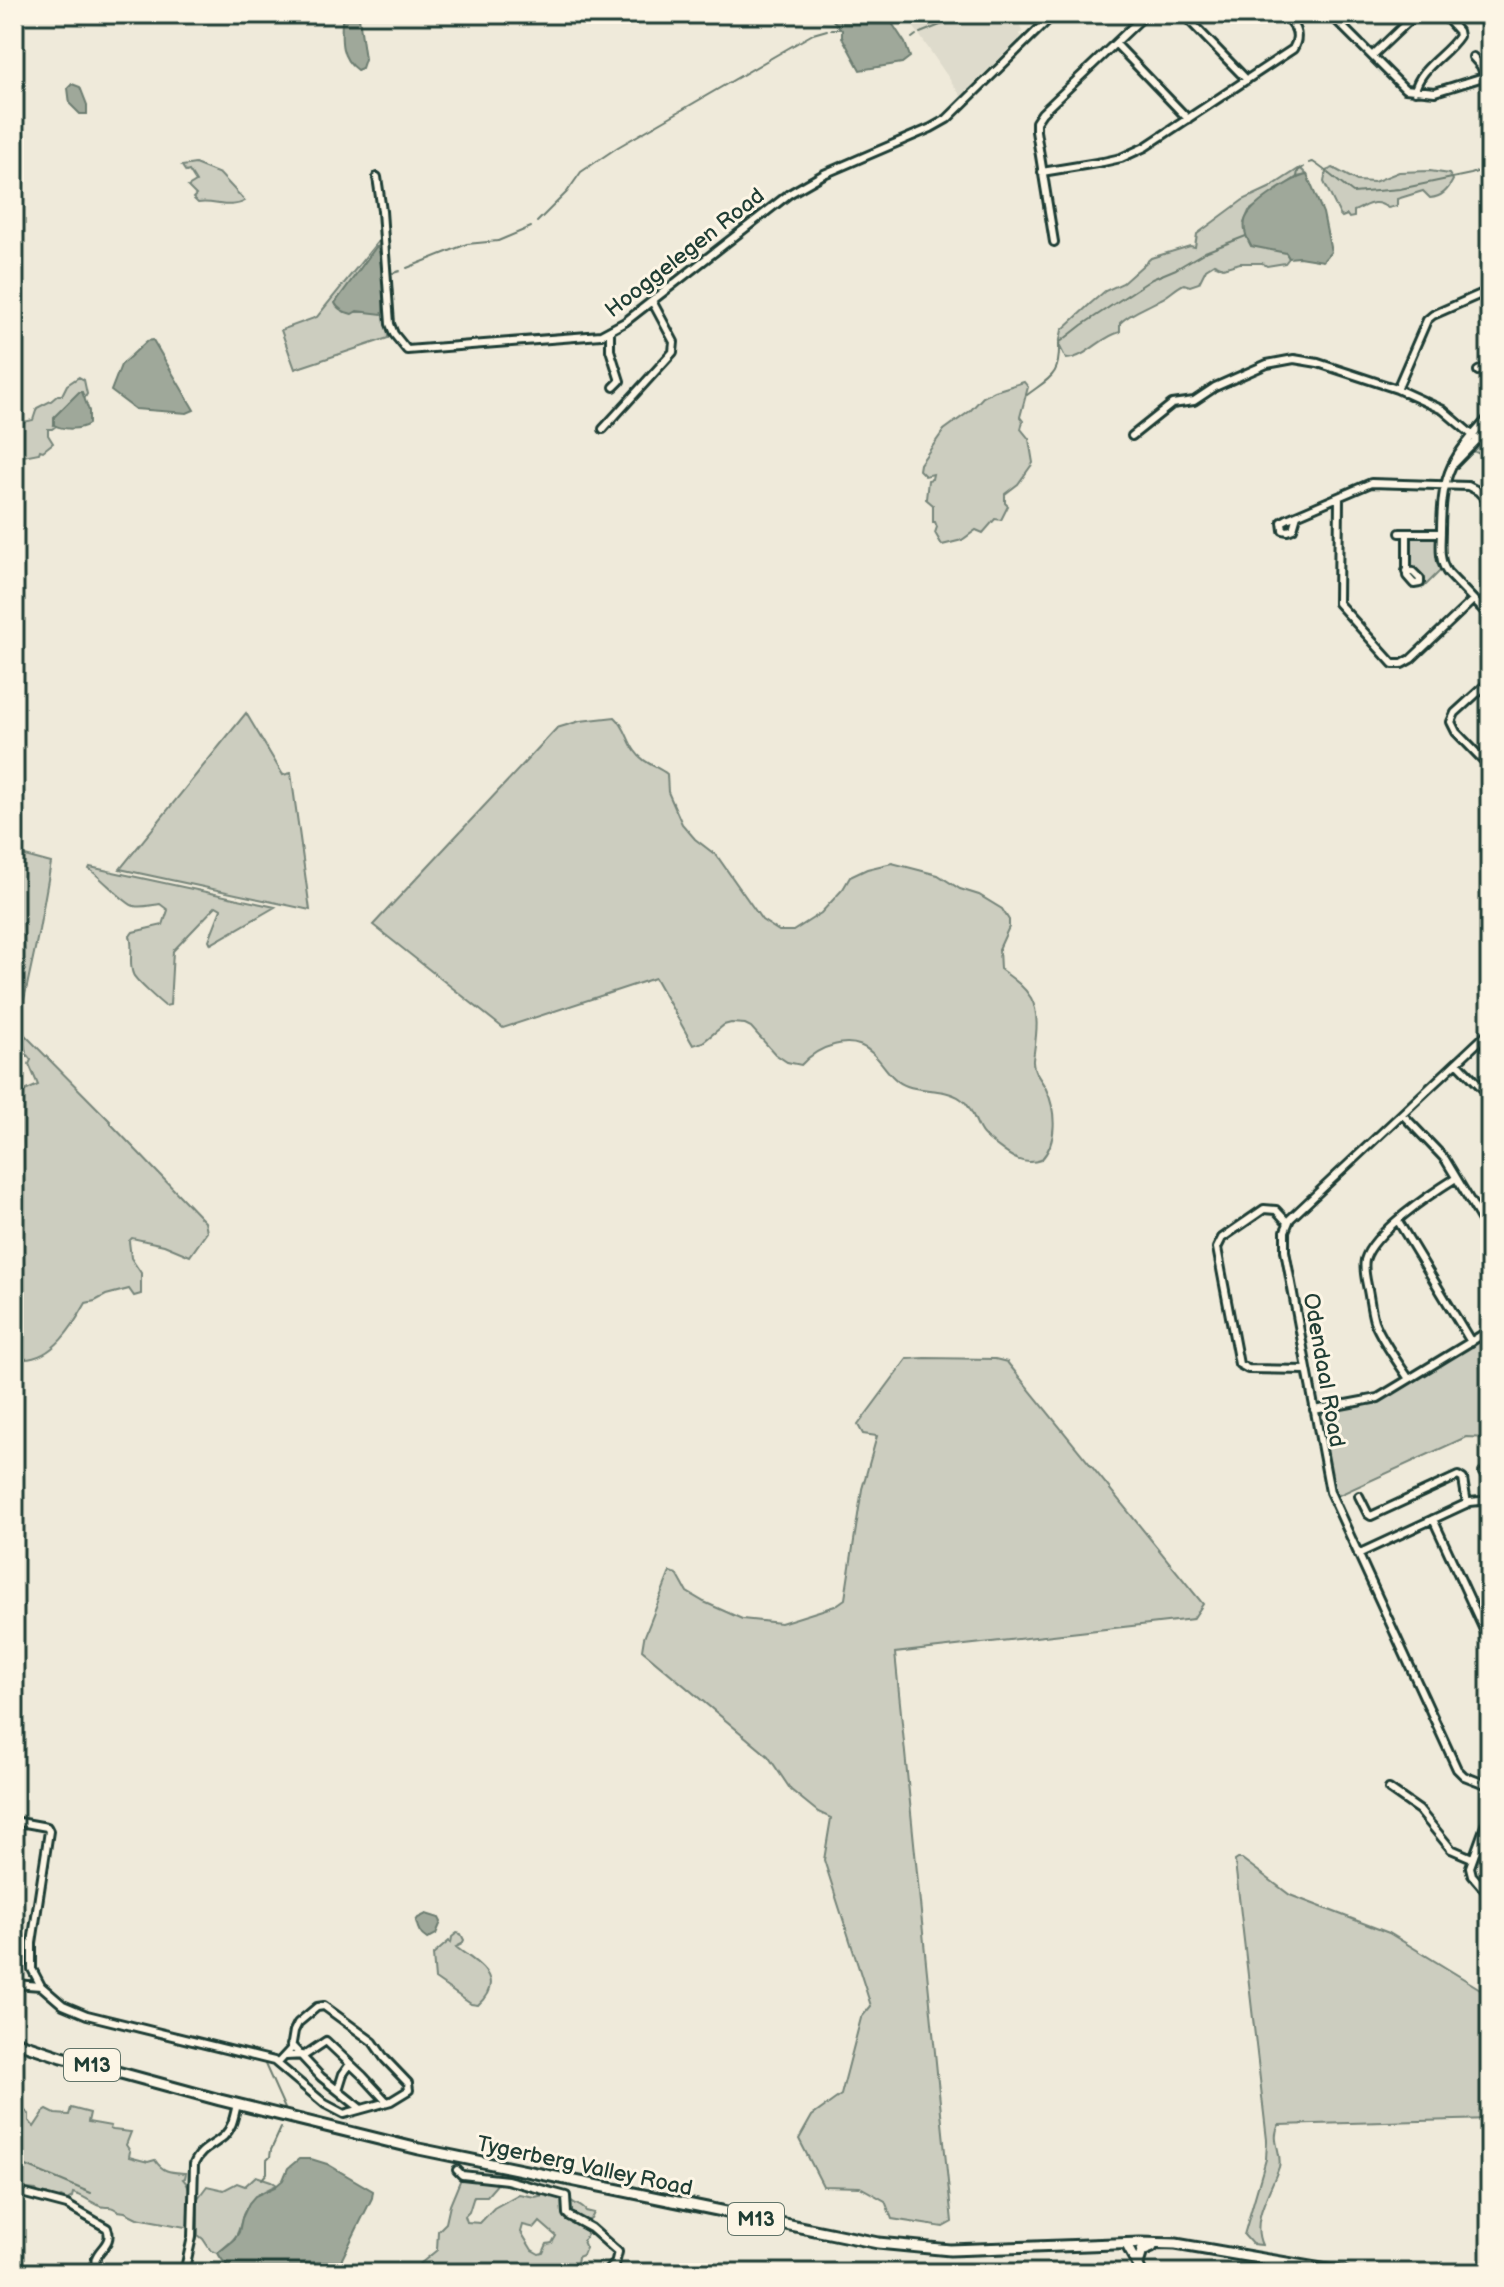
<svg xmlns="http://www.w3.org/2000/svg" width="1504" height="2287" font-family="'Balsamiq Sans',sans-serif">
<rect width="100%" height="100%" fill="#efeada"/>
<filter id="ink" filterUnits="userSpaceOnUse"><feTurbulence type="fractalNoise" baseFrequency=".0125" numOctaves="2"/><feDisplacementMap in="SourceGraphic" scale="16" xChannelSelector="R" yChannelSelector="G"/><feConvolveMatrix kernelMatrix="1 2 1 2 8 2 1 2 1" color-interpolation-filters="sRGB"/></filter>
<g filter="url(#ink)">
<!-- built -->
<path fill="#dedbcc" d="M905,14H1013L1023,31L1020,34L1021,37L961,96Z"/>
<!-- green -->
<path fill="#cccdbf" stroke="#76857a" stroke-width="2" fill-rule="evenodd" d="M195,164L220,174L245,201C229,210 214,200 198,203L193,198L196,195L188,187L196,182L189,171L186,172L182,166Z
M1300,168L1307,175L1297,177L1249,211L1244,223L1286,253L1289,258L1285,263L1267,266L1262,263H1240L1223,268L1214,264L1206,269L1199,283L1190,286L1184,284C1175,288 1170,295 1161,299C1148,307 1131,312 1120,323V332C1100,337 1087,358 1066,359L1059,345L1062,330L1090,304L1105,291L1123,283L1151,258L1190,246L1195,247L1197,234L1243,200L1269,188Z
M1333,168L1357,181L1374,182L1399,172L1430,171L1449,174L1453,180C1448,190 1442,197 1430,198L1423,191L1397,199V206L1388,208C1374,198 1368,205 1354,211V217L1349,218L1347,215L1342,217L1340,215L1324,182L1326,171Z
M383,239L388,338L295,369L281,330L317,317L379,240ZM378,247L384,293L383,312H345Z
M79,377L84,380L87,394L84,399L82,393L54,425L56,426L52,429H48V435L53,443L43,451L40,450L39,453L23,456L22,460H19L17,457H14L15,429L24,422L33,420L37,408L51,401L58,395H62L67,385Z
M1024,382L1028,387L1020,417L1023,421L1021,429L1029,439L1033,463L1018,484L1005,494V503L1008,506L1001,520L995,519L983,533L976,530L962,540L942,545L935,533L937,527L935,522H933V505L926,499L928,480L932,479L933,474L925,476L919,470L920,464L944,430L970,411L983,397L995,391Z
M1490,433V459L1471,450L1484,436Z
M1415,535L1433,536L1438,541V560L1442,569L1424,587L1409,567L1410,540Z
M246,713L283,775L291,773L310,910L120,869Z
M615,717C626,727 627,740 635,751C643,763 656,766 667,774L668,792L682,824L695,839L717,856L762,920L779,931H793L821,913L843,889L850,877L867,869L892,863L938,875L960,889L979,895L1002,909L1009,920V927L999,949L1000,969C1012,978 1023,985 1031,998C1041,1016 1035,1042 1033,1060C1032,1071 1042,1080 1046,1089C1056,1110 1058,1142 1041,1160C1020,1167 1008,1154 993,1143C987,1138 983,1136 980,1130C974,1120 971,1105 961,1099C946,1088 924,1092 907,1086C891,1081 884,1063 872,1053C851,1033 817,1047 801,1065L787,1062L775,1054L751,1027L745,1024L731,1023L724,1025L703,1042L693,1045L655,978L503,1028L373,925L557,728L580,721Z
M14,853L51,863L39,930L18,1028L111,1122V1124L205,1222L207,1232L190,1256L164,1245L132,1238L129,1241L131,1258L141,1273V1294L134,1296L129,1289L106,1295L95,1301L86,1303C73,1326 53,1359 24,1359V1363L14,1366V1096L38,1085L29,1064L31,1060L26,1054L22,1035L17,1033L20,1048L14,1065Z
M90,867L275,907L211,944L209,940L221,909L216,906L173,951L170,1005L165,1006C160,1002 134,979 133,974C128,962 134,949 130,936L133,932L163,925L168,910L160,904C152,905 142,908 134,906C126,905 100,876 89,869Z
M1490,1333V1438L1466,1437L1335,1497L1330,1483L1318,1419L1322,1412L1378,1401Z
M925,1358L995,1359L1007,1362L1203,1604L1193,1619L895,1653L952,2222L943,2227L892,2219L885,2201L860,2187L823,2186L799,2139L812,2116L841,2095L861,2018L871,2006L824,1860L831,1818L818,1812L791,1790L768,1756L642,1650L644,1638L670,1572L677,1574L687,1592L704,1602L742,1619L781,1623L835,1606L845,1599L862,1489L877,1436L863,1434L858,1425L907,1359Z
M1238,1859H1242L1290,1895L1389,1933L1490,1995V2119L1279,2125C1270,2140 1283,2153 1279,2167C1271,2191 1250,2220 1262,2245L1252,2244L1244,2235L1266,2159L1267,2140L1236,1871L1235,1861Z
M457,1933L461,1934L464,1940L462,1944L456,1947C477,1964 507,1977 478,2005L471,2004L435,1979L433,1955L449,1941L451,1943L452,1937Z
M20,2107L29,2114V2121L34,2127L44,2112L47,2110L55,2114L69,2115L71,2108L90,2113L88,2122L111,2126L110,2129L113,2130L131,2132L126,2145L130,2151L129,2157L148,2162L155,2160C163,2173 172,2172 186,2173L185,2178L183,2179C194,2190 190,2208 190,2223L185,2227L137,2218L125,2212L118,2211C108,2203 108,2210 98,2205C89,2201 82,2195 73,2193L72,2197L67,2200L61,2197L55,2200L48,2198L47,2194H39L36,2190L27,2189L23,2186L14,2187V2112Z
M256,2176L271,2181L277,2185C261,2192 250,2198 243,2215C241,2221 240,2228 237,2234C233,2242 224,2247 218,2253L211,2251L203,2239L198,2235V2198L207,2186L224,2190L237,2183L245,2186Z
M462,2176L500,2181L487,2196H474L469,2212L465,2216L467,2222L480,2223L494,2208L519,2194L535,2197L548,2194L569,2198C573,2205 581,2204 586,2211L594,2213L591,2219L585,2222L587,2234L583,2241L586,2248L583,2255L578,2257L577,2263L584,2266L587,2273H420V2264L437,2250L438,2231L446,2223L450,2205ZM540,2222L556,2236L552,2243L547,2244L543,2253L539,2254L532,2250L521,2232L523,2225L535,2228Z"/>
<!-- water -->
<path fill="#9fa89a" stroke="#6c7d71" stroke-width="2" d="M827,14H886L905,43L910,57L902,63L860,70L842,37V30Z
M350,15L359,17L365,59L362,68L357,70C340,58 341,40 342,21Z
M72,84L80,87L87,105V114H80L70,104L68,88Z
M1307,175L1323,213L1331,252L1323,261L1299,257L1289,258L1286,253L1251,246C1247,239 1243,230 1245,221C1248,206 1292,178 1307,175Z
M376,247H378C383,268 384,290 383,312L382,314L357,311L352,314C345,312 338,310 335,303Z
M153,340L194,410L187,413L135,409L111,391L121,365L147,341Z
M79,392H82L89,411V424C80,430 63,430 54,425V417Z
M426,1914L439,1918L441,1922L436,1934L427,1939C420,1935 418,1929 416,1921L418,1918Z
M299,2159H311L327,2164L373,2191L372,2198L335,2273H233C228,2265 222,2262 218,2253L234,2240L239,2232L242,2218L249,2203L255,2196L275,2187L283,2180L288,2168Z"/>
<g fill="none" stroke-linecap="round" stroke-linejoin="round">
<!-- stream -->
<path stroke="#6c7d71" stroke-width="2" d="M831,29H841
M920,33L968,14
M912,38L916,35
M1309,163L1313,162C1327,171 1339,183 1353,193L1400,189L1471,174L1490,167
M1297,177L1298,171L1304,167
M537,222L567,192L581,172L618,147L799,42L813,34L827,30
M407,268L467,244L498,241L531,227
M393,273L400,271
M1027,395C1052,376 1060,376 1059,343L1082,325L1152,279L1176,269L1205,252L1246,236
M264,2062L286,2111
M14,2159L24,2165L91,2193
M262,2179L267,2173V2160L270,2157L271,2150L281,2128
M390,2270L409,2273
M458,2273H509"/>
<defs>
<path id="street" d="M1183,14L1247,80
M1330,14L1405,89L1435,92L1490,75
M1490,19L1485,26L1490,32
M1116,44L1188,119
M1372,56L1416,14
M1473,57L1481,66L1485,77
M1415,91C1420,67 1446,56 1459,36L1458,31L1443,14
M1042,172L1103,162L1121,158L1145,147L1293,49C1302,34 1294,25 1284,14
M377,177L382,211L390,324L394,334L407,350L601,335L625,322L789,194L824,174L931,128L947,119L1054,14
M1054,242L1036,131V122L1042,113L1146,14
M610,332V350L620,381L614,387
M1478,371L1490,365
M1397,389L1427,320L1433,315L1490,290
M1490,416C1452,458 1442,470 1441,529C1441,544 1438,559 1447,572L1490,617
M603,429L673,352L674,342L652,301
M1132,436L1172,404L1194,401L1215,387L1267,364L1294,359L1318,363L1397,389L1443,410L1478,440
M1454,464L1490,427
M1339,497L1338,603L1393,664H1402L1411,659L1473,600
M1297,515L1293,529L1288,531L1283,530L1282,522L1287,519L1371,483L1468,486L1478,491L1490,504
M1400,533H1441
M1407,533V576L1414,584L1420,583
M1406,571L1413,572L1420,579V583
M1490,681L1455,713L1451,722L1456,732L1490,767
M1490,1031L1290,1219L1285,1231V1251L1330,1492L1457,1769L1464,1776L1490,1786
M1457,1062L1490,1096
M1402,1114L1445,1159L1490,1234
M1398,1221L1471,1342
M1288,1223L1276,1210L1264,1209L1222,1238L1217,1248L1239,1364L1248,1369L1307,1370
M1409,1379C1397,1361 1382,1341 1374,1321C1371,1311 1370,1300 1368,1290C1366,1280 1363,1270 1365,1260C1373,1232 1432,1193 1456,1178
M1314,1410L1378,1398L1490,1330
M1483,1473H1490
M1359,1496L1368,1514L1371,1516L1458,1476L1463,1479L1467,1504
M1433,1519L1490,1643
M1358,1554L1470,1502L1490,1500
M1389,1789L1419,1810L1451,1849L1472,1858
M1490,1812L1470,1867L1472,1875L1490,1896
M14,1821L47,1827L49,1831L32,1943V1969L41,1986
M14,1984L41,1986L63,2005L87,2015L274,2061L325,2104L344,2114L391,2101L409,2090L408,2083L385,2059L373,2042L324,2006L317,2007L298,2023L294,2031L291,2049L278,2063
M291,2045L321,2077L361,2109
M286,2056L305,2055L326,2041L363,2076L387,2102
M338,2090L343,2074L350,2064
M457,2170L462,2175L507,2180L566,2196L567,2214L569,2216L591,2228L618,2252L615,2264L605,2273
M14,2191L67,2205L107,2228C116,2249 84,2251 100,2273
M184,2273L192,2237L194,2164C200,2149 213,2146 224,2136C233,2127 234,2116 237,2104"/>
<path id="secondary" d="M1126,2244L1142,2273"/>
<path id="primary" d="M14,2041L62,2057L220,2100L419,2149L878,2243L950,2250L1140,2243L1176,2244L1345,2273
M1138,2264L1142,2251L1152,2247"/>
</defs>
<!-- street casing -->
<use href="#street" stroke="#1f3d34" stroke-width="12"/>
<!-- secondary casing -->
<use href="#secondary" stroke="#1f3d34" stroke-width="14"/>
<!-- primary casing -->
<use href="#primary" stroke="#1f3d34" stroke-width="15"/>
<!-- street -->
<use href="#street" stroke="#fcf5e5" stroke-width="6"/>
<!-- secondary -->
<use href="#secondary" stroke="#fcf5e5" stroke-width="8"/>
<!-- primary -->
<use href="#primary" stroke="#fcf5e5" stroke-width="9"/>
</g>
</g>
<g text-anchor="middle" stroke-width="6" stroke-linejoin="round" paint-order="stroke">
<!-- shield labels -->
<g fill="#fcf5e5" stroke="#617469" stroke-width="2">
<rect x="64" y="2049" width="56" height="32" rx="6"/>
<rect x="728" y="2203" width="56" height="32" rx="6"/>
</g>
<g font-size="20" font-weight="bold" fill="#1f3d34">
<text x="92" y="2072">M13</text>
<text x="756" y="2226">M13</text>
</g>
<!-- street labels -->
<g font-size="22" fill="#1f3d34" stroke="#fcf5e5">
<text transform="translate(684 252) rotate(-38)" y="8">Hooggelegen Road</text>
<text transform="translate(1325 1370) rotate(80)" y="8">Odendaal Road</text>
<text transform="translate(585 2165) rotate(12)" y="8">Tygerberg Valley Road</text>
</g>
</g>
<!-- margin -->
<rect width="1504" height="2287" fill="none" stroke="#fcf5e5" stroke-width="48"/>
<rect x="24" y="24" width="1456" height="2239" fill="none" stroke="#1f3d34" stroke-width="3" filter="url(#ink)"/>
</svg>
